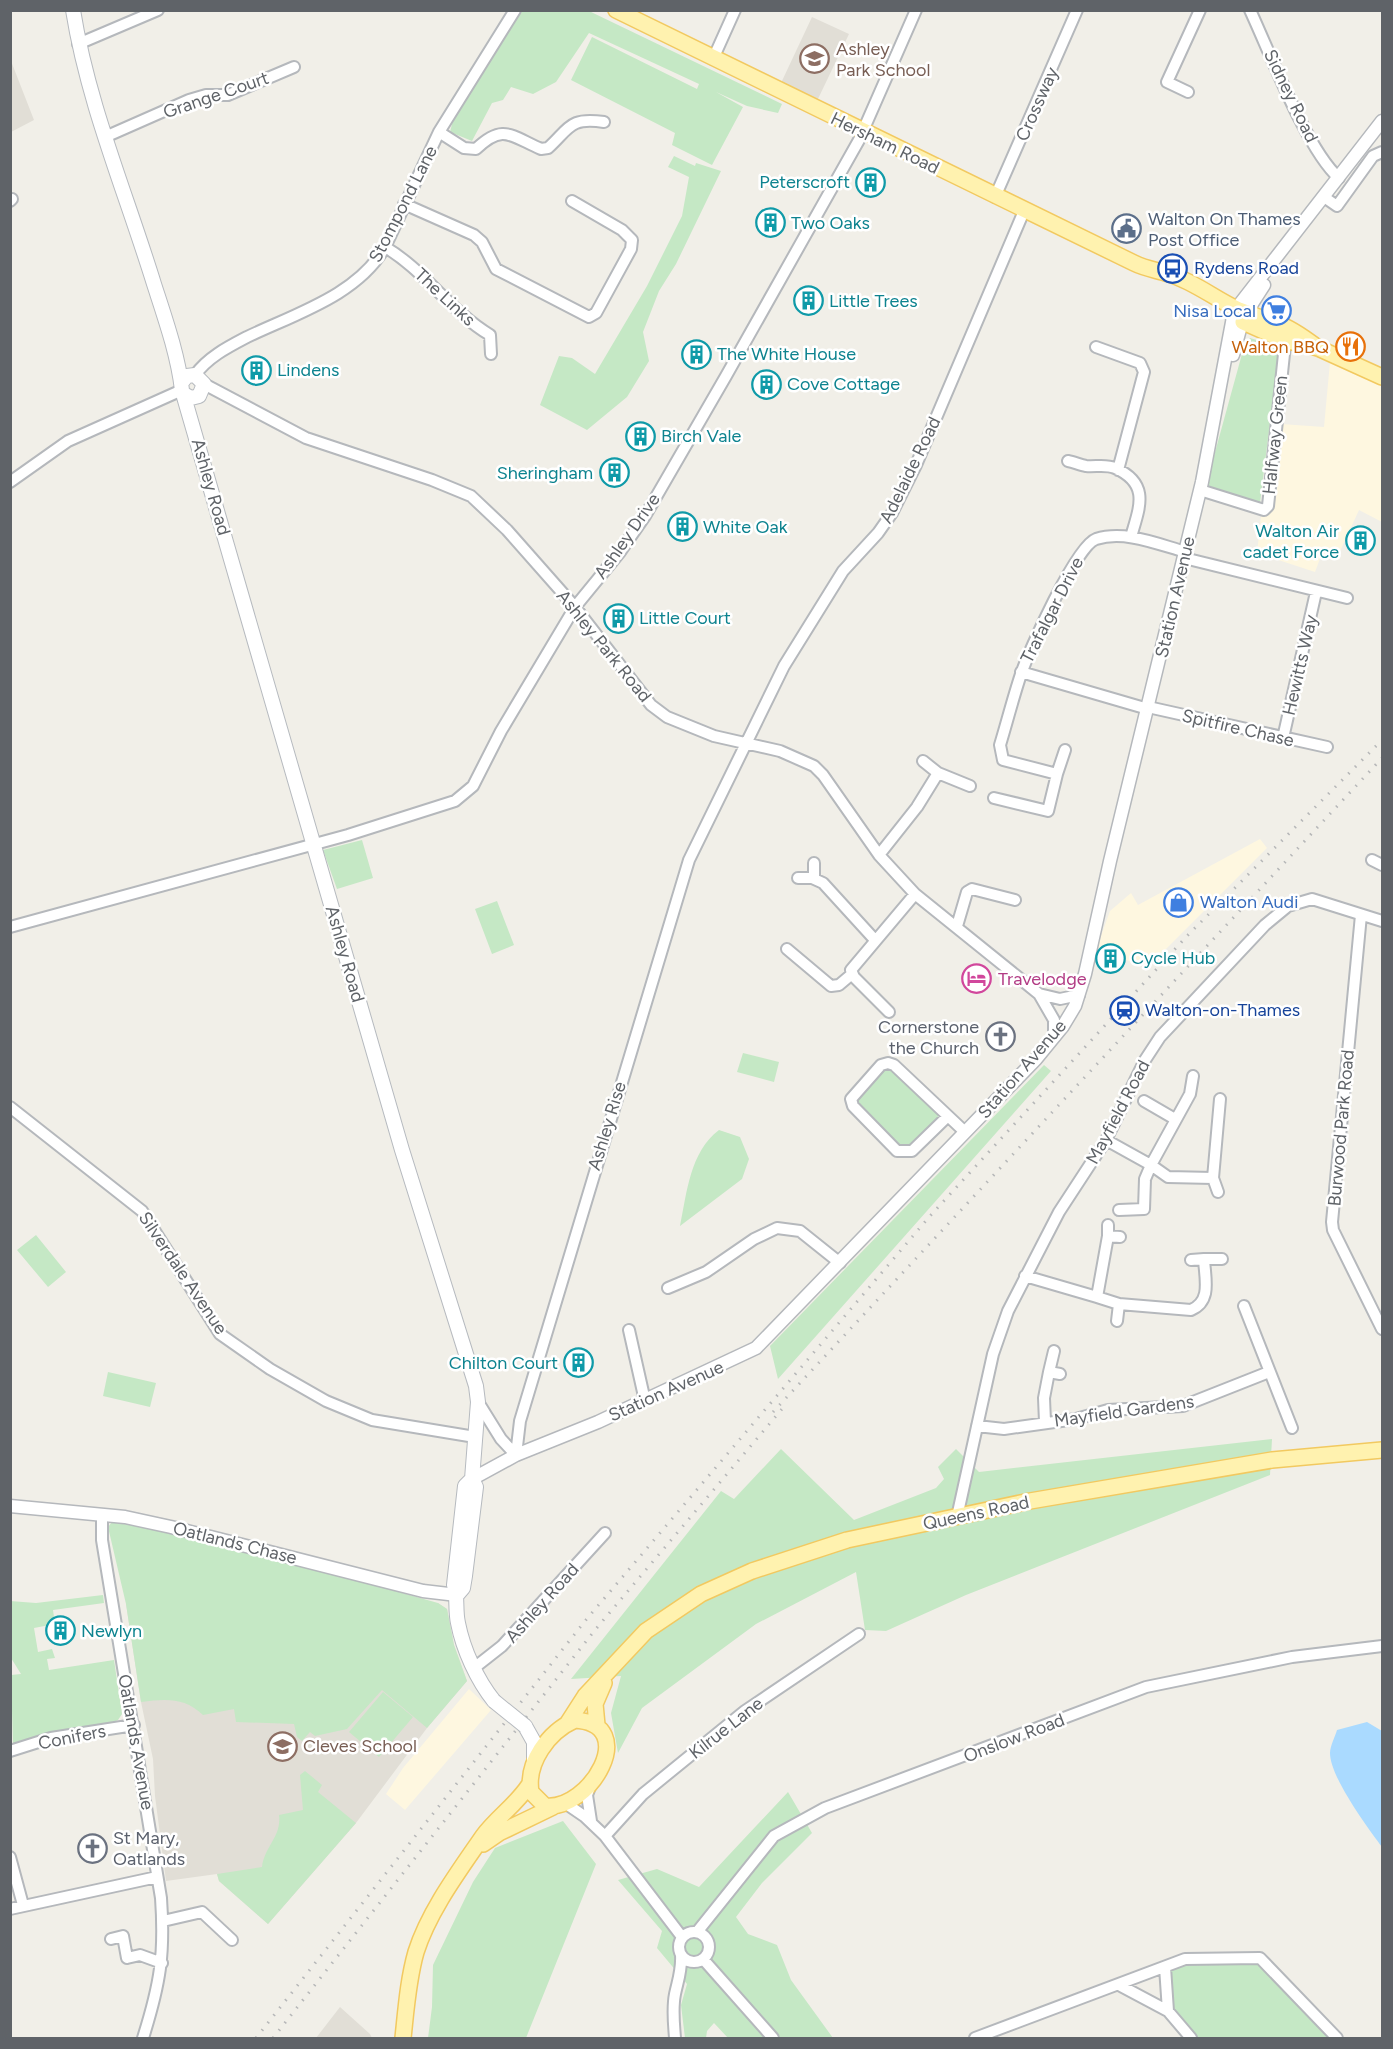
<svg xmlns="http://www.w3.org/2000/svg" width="1393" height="2049" font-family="Figtree,sans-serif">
<rect width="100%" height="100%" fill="#f1efe8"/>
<!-- commercial -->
<path fill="#fef7e0" d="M1330,362L1382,386V522L1359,510L1336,560L1321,556L1315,572L1257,553L1261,516L1281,424L1324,427Z
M1260,839L1267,848L1147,968L1141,962H1131L1097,947L1110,911L1131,893L1138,905Z
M469,1689L491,1710L405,1810L386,1794L403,1768Z"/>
<!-- education -->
<path fill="#e1ded6" d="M812,17L849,34L817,101L781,83Z
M11,61L34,120L11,132H10Z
M438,1603L447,1609L454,1645L467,1681L427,1728L356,1823L268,1924L219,1881L217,1874L166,1881L155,1796L153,1759L141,1702L126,1604Z
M340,2007L370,2034L372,2038H316Z"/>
<!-- green -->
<path fill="#c5e8c5" d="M515,11H589L782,104L778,113L747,106L716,92L743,107L712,165L672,145L675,133L571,80L592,37L697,89L699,84L589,33L556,82L533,94L511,87L503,100L492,103L472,141L450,132L459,97Z
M674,156L695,166L696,163L721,171L676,264L659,291L643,332L649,361L627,397L587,430L540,405L559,356L572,358L595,374L647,286L682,216L689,177L668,167Z
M1250,338L1273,345L1279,350L1260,503L1206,485L1245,343Z
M362,840L373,878L337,889L323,850Z
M497,901L514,945L492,954L475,909Z
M743,1053L779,1062L774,1082L737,1072Z
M1044,1065L1051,1071L778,1379L770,1346Z
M889,1066L938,1113V1119L910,1149L902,1150L855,1104L854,1097L884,1067Z
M719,1130L740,1137L749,1159L742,1179L680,1226C687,1192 690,1152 719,1130Z
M36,1235L66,1272L48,1287L17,1250Z
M108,1372L156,1383L150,1407L103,1396Z
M1272,1439L1270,1475L966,1595L886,1631L865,1630L856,1572L756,1624L642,1708L618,1753L611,1713L621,1676L571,1679L721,1491L734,1499L781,1449L854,1520L936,1488L944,1479L938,1467L956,1449L979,1472Z
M112,1522L202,1537L438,1603L447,1609L454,1645L467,1681L427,1728L382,1690L347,1729L315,1736L310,1732L302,1741L297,1737L294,1724L236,1722L234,1709L203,1715C184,1697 166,1699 141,1702L126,1604L108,1527Z
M103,1595L104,1603L53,1610L55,1624L34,1628L38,1652L52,1649L55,1658L47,1659L49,1670L114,1660L122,1714L118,1720L110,1724L13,1746L11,1675L21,1674L11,1658L10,1601L36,1603Z
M383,1692L413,1717L379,1757L349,1732Z
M305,1771L322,1785L318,1792L356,1823L268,1924L219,1881L217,1874L262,1867C264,1847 282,1836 279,1815L303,1810L300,1775Z
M788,1792L812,1833L762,1883L736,1917L748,1934L777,1945L791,1980L833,2038H728L714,2023L707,2031L706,2038H685L681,2005L687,1984L657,1948L662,1931L618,1880L657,1869L699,1887Z
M563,1821L596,1864L526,2038H428L432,2007L433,1965L473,1882L495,1848Z
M1260,1958L1337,2038H1191L1168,2011L1165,1967L1185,1959Z"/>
<!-- water -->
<path fill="#aadaff" d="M1367,1722L1382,1731V1847C1368,1828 1330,1777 1330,1753C1330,1746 1335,1737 1337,1730Z"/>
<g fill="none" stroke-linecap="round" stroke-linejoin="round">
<defs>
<path id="minor" d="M1250,10C1270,53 1307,150 1339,178
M78,44L158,10
M713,59L735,10
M1188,92L1167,82L1200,10
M439,132L464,148L476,149C503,123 511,136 541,149L548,148C570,128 569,117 604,122
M105,137L189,100L206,95H228L294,67
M995,197L1077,10
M1324,197L1337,206L1373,156L1382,152
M10,201L12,199
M404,204L474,235L482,242L496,269L589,317L596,313L631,249L632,240L622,230L572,201
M385,247C424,270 450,311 490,335L491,354
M1096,347L1140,363L1144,372L1118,470
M195,375C208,357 228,347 247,337C295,314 358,295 385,247L439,132L515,10
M204,384L306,438L432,480L471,496L507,530L575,607L651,705L667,717L714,736L780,751L814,766L823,775L879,855L915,894L1039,994L1054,1020V1037
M1068,461C1074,462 1080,465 1086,466C1095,467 1106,464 1115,468C1151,484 1139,508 1131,537
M10,482L68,441L182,390
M1200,490L1264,510L1268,506L1286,335
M1184,558L1347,598
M1021,672L1148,709
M1148,707L1327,747
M1283,738L1316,592
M923,761L938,773L970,786
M1057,774L1065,750
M994,798L1048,811L1057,774L1003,760L1000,745C1007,722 1013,698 1021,674C1029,651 1076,546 1096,539C1125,530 1157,544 1186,552
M879,855L917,807L938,773
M1372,860L1382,865
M814,863V878
M798,878H812L823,883L875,940
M1361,915L1332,1222L1333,1230L1382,1329
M957,926L967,892L972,889L1015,900
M10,927L348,835L455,801L473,786L501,731L575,607L620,552L645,516L726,376L859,140L916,10
M787,949L831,986L839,985L852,974
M1039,994L1060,999L1079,995
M889,1012L854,977L851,970L915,894
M1193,1076L1190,1094L1151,1165L1168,1177L1213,1178
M1144,1101L1175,1119
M10,1107L142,1211L220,1334L270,1369L326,1401L372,1420L475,1437
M948,1116L912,1151H897L853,1106L851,1099L881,1065L888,1063L894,1065L965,1132
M1106,1140L1151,1165L1145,1179L1144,1209L1119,1210
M1218,1192L1213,1178L1220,1099
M1108,1225V1236L1120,1237
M1204,1259H1222
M1025,1276L1097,1297L1108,1236
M668,1288L706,1272L754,1239L777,1228L800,1231L840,1263
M1097,1297L1119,1304L1191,1310C1212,1301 1205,1279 1204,1259L1191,1260
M1244,1306L1292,1428
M1117,1321L1119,1304
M629,1330L645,1401
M1054,1351L1049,1372L1060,1374
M478,1402L501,1439L516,1455
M1045,1422L1044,1398L1049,1372
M977,1426L1004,1429L1076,1419L1108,1410L1183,1406L1269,1372
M516,1455L520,1421L689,860L784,666L843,571L878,533L892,513L916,465L1024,211
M102,1515V1540L161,1898C165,1955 160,1984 143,2038
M957,1517L993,1354L1008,1311L1059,1212L1106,1140L1145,1060L1160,1037L1265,925L1288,906L1312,899L1382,921
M474,1668L502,1646L605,1533
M10,1751L51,1738L134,1725
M565,1803L584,1816L605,1836L682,1937
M591,1821L587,1795L591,1784
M605,1836L643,1794L745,1711L859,1634
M10,1857L23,1905
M10,1909L157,1877
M163,1921L202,1912L232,1940
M679 1947a15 15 0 1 1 30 0a15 15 0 1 1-30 0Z
M697,1932L774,1836L825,1808L1146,1687L1292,1657L1382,1646
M111,1939L123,1936L127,1958L140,1955L162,1963
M703,1959L773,2038
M1165,1967L1168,2011
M1121,1986L1168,2011L1191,2038
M675,2038C674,2024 672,2009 675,1994C678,1980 682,1970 681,1955
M975,2038L1185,1959L1260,1958L1337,2038"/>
<path id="tertiary" d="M1236,309L1382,121
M1246,313L1264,285
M1233,355L1242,322
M472,1479L516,1455L598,1422L756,1348L1036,1059L1063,1026L1075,1006L1085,974L1110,861L1202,482L1233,317
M10,1506L125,1517L171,1527L423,1591L457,1595"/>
<path id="secondary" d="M73,10C88,104 126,193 154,284C165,318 178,355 182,390L402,1150L476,1386L478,1402L472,1479L476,1487L465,1576L463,1588L457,1595
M182,382L187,376L195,375L204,384L199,396L191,398L184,394
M472,1479L465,1486L454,1585C458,1598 455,1610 458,1623C463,1649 477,1680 494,1701
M525,1726L534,1742V1761"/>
<path id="primary" d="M616,10L1134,263C1146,269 1157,270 1169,274C1195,282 1215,299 1239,310C1251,315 1262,318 1274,322C1290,327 1305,338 1318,348
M1243,322L1284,340L1318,348L1382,377
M575,1720C641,1724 590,1811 545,1806L531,1792C526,1763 548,1732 575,1720Z
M567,1724L585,1696L646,1631L701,1594L752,1571L847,1540L1030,1501L1272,1460L1382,1450
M597,1725L595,1704L604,1683
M483,1844L499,1833L553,1807
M403,2038C406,2010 408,1980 416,1952C429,1911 459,1871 483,1836C497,1817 516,1805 529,1785"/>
</defs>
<!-- minor casing -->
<use href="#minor" stroke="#b5b8bc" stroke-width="14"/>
<!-- tertiary casing -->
<use href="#tertiary" stroke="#b5b8bc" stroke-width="15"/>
<!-- secondary casing -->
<use href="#secondary" stroke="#b6babf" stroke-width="16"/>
<!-- primary casing -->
<use href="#primary" stroke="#f2c960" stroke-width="18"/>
<!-- minor -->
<use href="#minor" stroke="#fff" stroke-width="10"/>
<!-- tertiary -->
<use href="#tertiary" stroke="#fff" stroke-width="12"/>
<!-- secondary -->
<use href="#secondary" stroke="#fff" stroke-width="14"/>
<!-- primary -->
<use href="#primary" stroke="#fff2af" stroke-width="15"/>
<!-- rail -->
<path stroke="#b6b7b8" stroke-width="3" stroke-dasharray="1.5 8" stroke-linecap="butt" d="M773,1412L1382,758
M256,2038L585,1621L930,1216L1187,936L1382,740
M273,2038L595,1630L782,1409"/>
<defs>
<path id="secondary-bridge" d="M494,1701L525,1726"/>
</defs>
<!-- secondary-bridge casing -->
<use href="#secondary-bridge" stroke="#b6babf" stroke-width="16" stroke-linecap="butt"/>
<!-- secondary-bridge -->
<use href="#secondary-bridge" stroke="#fff" stroke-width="14"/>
</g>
<!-- icons -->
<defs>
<symbol id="school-ring" viewBox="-11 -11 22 22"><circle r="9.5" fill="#fff" stroke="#8d6e63" stroke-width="1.5"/><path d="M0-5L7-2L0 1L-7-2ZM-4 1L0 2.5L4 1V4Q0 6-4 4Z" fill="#8d6e63"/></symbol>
<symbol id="building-ring" viewBox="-11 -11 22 22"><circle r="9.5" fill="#fff" stroke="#0f9aa8" stroke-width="1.5"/><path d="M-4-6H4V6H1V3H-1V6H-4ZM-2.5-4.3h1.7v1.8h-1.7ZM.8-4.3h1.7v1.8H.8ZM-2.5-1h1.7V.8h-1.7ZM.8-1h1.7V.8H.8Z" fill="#0f9aa8"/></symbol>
<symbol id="civic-ring" viewBox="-11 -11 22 22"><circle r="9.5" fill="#fff" stroke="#5c6f8a" stroke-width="1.5"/><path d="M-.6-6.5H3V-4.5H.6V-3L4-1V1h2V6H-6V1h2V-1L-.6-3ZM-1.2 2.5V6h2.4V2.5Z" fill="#5c6f8a"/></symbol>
<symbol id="bus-ring" viewBox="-11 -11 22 22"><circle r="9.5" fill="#fff" stroke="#1a4fb4" stroke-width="1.5"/><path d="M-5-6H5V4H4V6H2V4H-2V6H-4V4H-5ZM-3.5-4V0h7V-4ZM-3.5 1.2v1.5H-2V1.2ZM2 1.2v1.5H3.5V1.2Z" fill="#1a4fb4"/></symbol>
<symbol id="supermarket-ring" viewBox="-11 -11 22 22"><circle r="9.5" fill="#fff" stroke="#3f7fe0" stroke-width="1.5"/><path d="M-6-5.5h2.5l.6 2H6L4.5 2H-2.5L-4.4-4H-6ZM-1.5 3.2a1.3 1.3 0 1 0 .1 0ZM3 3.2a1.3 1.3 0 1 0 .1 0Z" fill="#3f7fe0"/></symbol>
<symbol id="restaurant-ring" viewBox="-11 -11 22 22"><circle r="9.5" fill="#fff" stroke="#e8710a" stroke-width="1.5"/><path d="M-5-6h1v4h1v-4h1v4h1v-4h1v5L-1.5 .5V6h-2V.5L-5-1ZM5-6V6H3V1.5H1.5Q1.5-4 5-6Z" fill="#e8710a"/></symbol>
<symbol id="shop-ring" viewBox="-11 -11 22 22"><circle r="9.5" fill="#fff" stroke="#3f7fe0" stroke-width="1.5"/><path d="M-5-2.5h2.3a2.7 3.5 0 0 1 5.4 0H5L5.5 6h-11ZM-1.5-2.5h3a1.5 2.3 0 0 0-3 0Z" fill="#3f7fe0"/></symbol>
<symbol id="hotel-ring" viewBox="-11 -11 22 22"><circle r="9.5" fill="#fff" stroke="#d1479c" stroke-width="1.5"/><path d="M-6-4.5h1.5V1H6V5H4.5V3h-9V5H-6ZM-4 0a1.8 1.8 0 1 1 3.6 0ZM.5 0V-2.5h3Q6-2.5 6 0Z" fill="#d1479c"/></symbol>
<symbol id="station-ring" viewBox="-11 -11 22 22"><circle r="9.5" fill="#fff" stroke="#1a4fb4" stroke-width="1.5"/><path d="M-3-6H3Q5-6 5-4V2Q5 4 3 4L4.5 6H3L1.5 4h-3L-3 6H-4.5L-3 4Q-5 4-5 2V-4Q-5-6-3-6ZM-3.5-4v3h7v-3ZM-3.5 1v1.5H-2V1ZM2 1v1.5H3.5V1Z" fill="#1a4fb4"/></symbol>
<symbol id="church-ring" viewBox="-11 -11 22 22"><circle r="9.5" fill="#fff" stroke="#6b7280" stroke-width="1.5"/><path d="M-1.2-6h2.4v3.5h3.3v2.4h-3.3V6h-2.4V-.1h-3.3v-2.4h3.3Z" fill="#6b7280"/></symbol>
</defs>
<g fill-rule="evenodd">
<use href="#school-ring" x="798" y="42" width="33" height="33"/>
<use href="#building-ring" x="854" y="166" width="33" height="33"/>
<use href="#building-ring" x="754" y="206" width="33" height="33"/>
<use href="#civic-ring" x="1110" y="212" width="33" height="33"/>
<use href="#bus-ring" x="1156" y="252" width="33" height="33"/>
<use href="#building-ring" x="792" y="284" width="33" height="33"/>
<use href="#supermarket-ring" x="1260" y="294" width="33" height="33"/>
<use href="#restaurant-ring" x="1334" y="330" width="33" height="33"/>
<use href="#building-ring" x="680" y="338" width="33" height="33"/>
<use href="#building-ring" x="240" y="354" width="33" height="33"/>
<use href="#building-ring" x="750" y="368" width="33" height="33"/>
<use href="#building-ring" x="624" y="420" width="33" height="33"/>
<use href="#building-ring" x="598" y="456" width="33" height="33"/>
<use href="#building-ring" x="666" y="510" width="33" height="33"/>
<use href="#building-ring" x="1344" y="524" width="33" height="33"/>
<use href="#building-ring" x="602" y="602" width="33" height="33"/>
<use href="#shop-ring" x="1162" y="886" width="33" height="33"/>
<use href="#building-ring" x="1094" y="942" width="33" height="33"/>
<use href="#hotel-ring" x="960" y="962" width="33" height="33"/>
<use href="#station-ring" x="1108" y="994" width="33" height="33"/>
<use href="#church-ring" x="984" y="1020" width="33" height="33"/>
<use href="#building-ring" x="562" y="1346" width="33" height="33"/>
<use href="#building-ring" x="44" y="1614" width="33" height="33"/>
<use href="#school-ring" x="266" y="1730" width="33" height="33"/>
<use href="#church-ring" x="76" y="1832" width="33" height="33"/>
</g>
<g text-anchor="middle" stroke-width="5" stroke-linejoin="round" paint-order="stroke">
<!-- education labels -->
<g font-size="18" fill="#785e54" stroke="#fff" text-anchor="start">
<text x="836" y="55">Ashley<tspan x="836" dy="21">Park School</tspan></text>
<text x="303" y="1752">Cleves School</text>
</g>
<!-- street labels -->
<g font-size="18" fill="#5f6368" stroke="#fff">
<text transform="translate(216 95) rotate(-19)" y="6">Grange Court</text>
<text transform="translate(1291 96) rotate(64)" y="6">Sidney Road</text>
<text transform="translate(1037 104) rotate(-66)" y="6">Crossway</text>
<text transform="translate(885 143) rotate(26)" y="6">Hersham Road</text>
<text transform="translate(403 204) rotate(-63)" y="6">Stompond Lane</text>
<text transform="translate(445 297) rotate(43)" y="6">The Links</text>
<text transform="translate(1275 435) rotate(-84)" y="6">Halfway Green</text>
<text transform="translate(910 470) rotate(-64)" y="6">Adelaide Road</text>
<text transform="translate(211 487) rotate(74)" y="6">Ashley Road</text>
<text transform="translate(627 536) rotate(-55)" y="6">Ashley Drive</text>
<text transform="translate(1175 597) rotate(-77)" y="6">Station Avenue</text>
<text transform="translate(1052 610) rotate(-63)" y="6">Trafalgar Drive</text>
<text transform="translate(604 646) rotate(51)" y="6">Ashley Park Road</text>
<text transform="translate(1300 665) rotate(-77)" y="6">Hewitts Way</text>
<text transform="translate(1238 728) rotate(13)" y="6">Spitfire Chase</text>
<text transform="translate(345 954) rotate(74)" y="6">Ashley Road</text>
<text transform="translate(1022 1069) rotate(-49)" y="6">Station Avenue</text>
<text transform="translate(1118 1112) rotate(-62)" y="6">Mayfield Road</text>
<text transform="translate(607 1126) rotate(-73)" y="6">Ashley Rise</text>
<text transform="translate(1341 1128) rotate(-85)" y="6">Burwood Park Road</text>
<text transform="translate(183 1273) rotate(56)" y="6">Silverdale Avenue</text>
<text transform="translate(666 1391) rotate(-24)" y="6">Station Avenue</text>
<text transform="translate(1124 1411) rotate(-8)" y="6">Mayfield Gardens</text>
<text transform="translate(976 1513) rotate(-12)" y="6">Queens Road</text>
<text transform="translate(235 1543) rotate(14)" y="6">Oatlands Chase</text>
<text transform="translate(542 1603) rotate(-48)" y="6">Ashley Road</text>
<text transform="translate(726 1728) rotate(-38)" y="6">Kilrue Lane</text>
<text transform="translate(72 1737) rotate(-11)" y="6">Conifers</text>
<text transform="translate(1014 1738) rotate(-21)" y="6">Onslow Road</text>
<text transform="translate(136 1742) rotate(80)" y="6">Oatlands Avenue</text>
</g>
<!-- culture labels -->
<g font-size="18" fill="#0d838f" stroke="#fff" text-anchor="start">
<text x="850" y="188" text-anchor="end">Peterscroft</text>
<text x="791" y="229">Two Oaks</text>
<text x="829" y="307">Little Trees</text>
<text x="717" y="360">The White House</text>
<text x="277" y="376">Lindens</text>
<text x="787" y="390">Cove Cottage</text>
<text x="661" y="442">Birch Vale</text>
<text x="593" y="479" text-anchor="end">Sheringham</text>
<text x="703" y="533">White Oak</text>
<text x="1339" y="537" text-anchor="end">Walton Air<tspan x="1339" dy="21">cadet Force</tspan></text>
<text x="639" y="624">Little Court</text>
<text x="1131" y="964">Cycle Hub</text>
<text x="558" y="1369" text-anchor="end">Chilton Court</text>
<text x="81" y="1637">Newlyn</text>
</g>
<!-- service labels -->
<g font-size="18" fill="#4e5e75" stroke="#fff" text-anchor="start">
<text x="1148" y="225">Walton On Thames<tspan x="1148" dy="21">Post Office</tspan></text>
</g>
<!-- transit labels -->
<g font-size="18" fill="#164399" stroke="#fff" text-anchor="start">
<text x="1194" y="274">Rydens Road</text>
<text x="1145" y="1016">Walton-on-Thames</text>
</g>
<!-- shop labels -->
<g font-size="18" fill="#366cbe" stroke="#fff" text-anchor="end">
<text x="1256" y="317">Nisa Local</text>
<text x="1200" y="908" text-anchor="start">Walton Audi</text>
</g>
<!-- food labels -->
<g font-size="18" fill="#c56008" stroke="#fff" text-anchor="end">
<text x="1329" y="353">Walton BBQ</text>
</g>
<!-- hotel labels -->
<g font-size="18" fill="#b23c85" stroke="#fff" text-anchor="start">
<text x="998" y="985">Travelodge</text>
</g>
<!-- worship labels -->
<g font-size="18" fill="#5b616d" stroke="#fff" text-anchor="end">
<text x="979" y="1033">Cornerstone<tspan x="979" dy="21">the Church</tspan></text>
<text x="113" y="1844" text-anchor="start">St Mary,<tspan x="113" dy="21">Oatlands</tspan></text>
</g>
</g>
<!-- border -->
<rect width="1393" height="2049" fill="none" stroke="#5f6368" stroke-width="24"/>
</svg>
